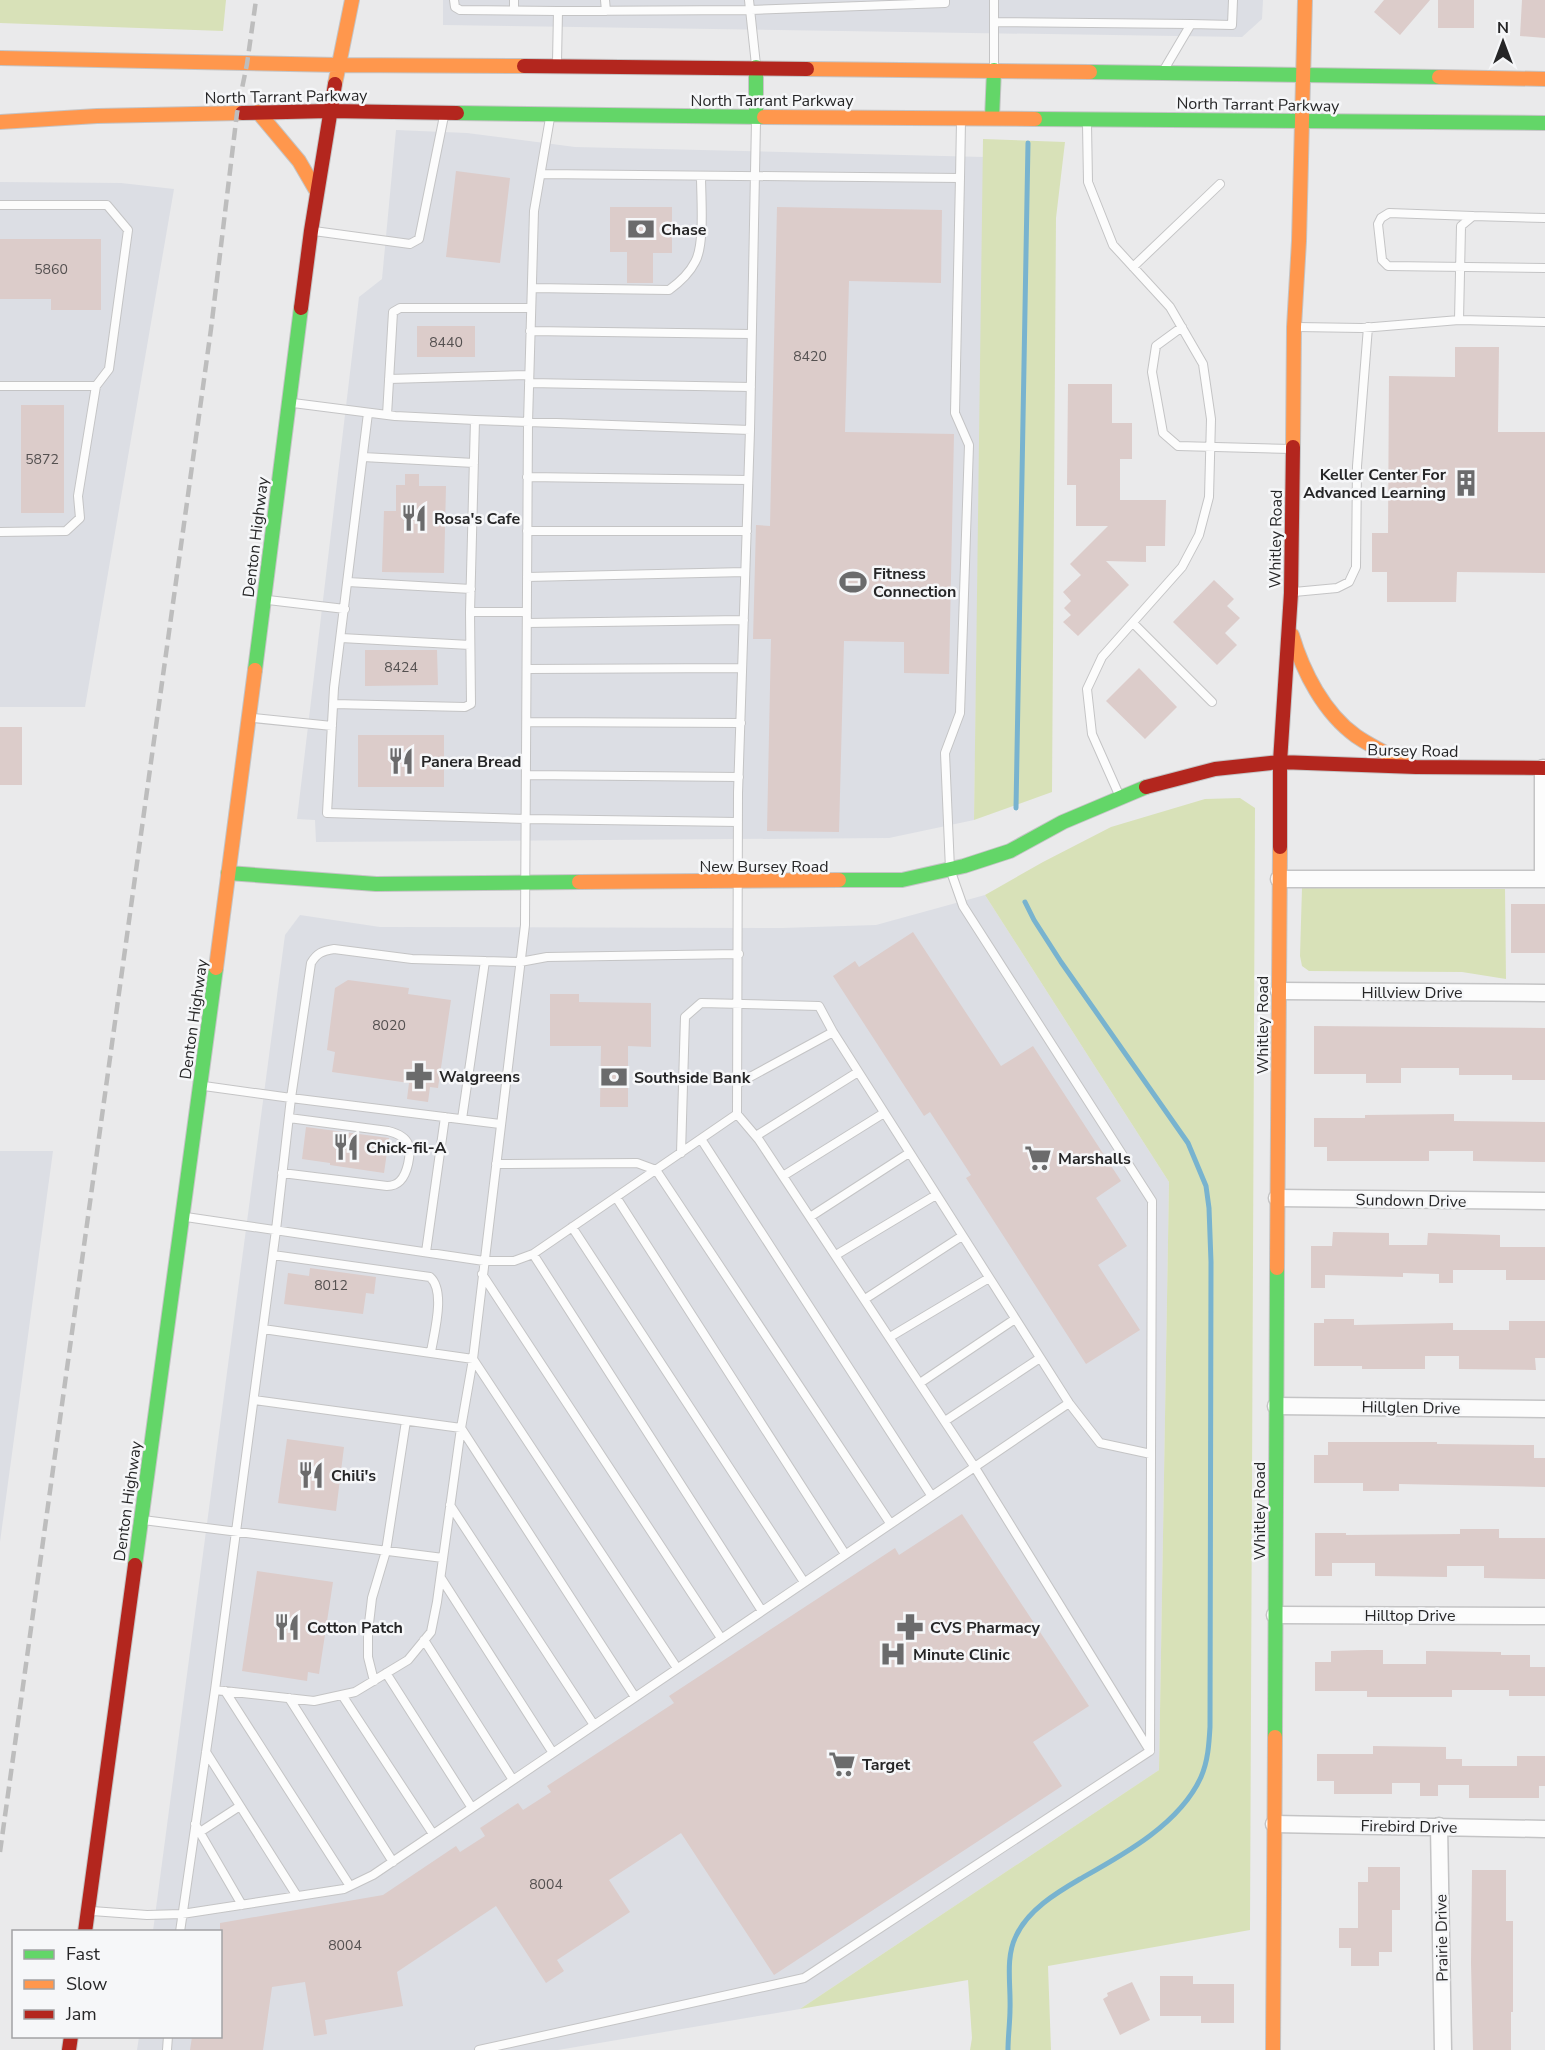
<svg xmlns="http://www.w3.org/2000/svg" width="1545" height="2050" font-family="'Nunito Sans',sans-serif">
<rect width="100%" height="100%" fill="#eaeaeb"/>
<!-- built -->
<path fill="#dcdee4" d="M443,0H1263L1262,19L1242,37L443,25Z
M396,130L467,133L575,147L984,157L974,820L889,838L316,842L315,820L297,819L359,297L382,279Z
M0,182L121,183L174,189L85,707H0Z
M985,895L1169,1182L1159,1770L800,2009L558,2050H137L139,2037L220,2036V1932L153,1931L285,935L300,915L380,927L782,928L876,925Z
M0,1151H53L0,1542Z"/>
<!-- green -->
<path fill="#d8e1b8" d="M0,0H226L223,31L0,23Z
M983,139L1065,142L1056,218L1052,792L974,820Z
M1240,798L1255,808L1250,1930L1048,1966L1051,2050H970L972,2038L968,1980L800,2009L1159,1770L1169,1182L985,895L1043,862L1111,827L1205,799Z
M1302,888L1505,889L1506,979L1462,972L1309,971L1302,966L1300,956Z"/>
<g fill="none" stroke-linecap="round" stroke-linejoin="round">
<!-- stream -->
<path stroke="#78b3cf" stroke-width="5" d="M1016,808L1028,143
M1008,2050C1008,2036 1010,2022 1010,2009C1011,1985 1005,1958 1016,1936C1028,1910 1056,1893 1080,1879C1123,1855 1180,1824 1201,1777C1208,1761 1209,1744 1210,1727L1211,1262L1209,1208L1206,1186L1188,1143L1061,962L1034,920L1025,902"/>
</g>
<!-- building -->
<path fill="#dcccca" d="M1384,0H1430L1400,35L1374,12Z
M1438,0H1474V28H1438Z
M1522,0H1545V38L1520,36Z
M456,171L510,178L500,263L446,257Z
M610,207H672V253H653V283H627V252H610Z
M777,207L942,210L941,283L849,281L845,432L954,434L949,674L904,673V642L844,641L839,832L767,831L771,639H753L756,525L770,526Z
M0,239H101V310H51V299H0Z
M417,326H475V357H417Z
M1455,347H1499L1498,432H1545V573L1457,572L1456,602H1387V572H1372V533H1388L1389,376L1455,377Z
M1068,384H1112V423H1132V459H1120V500H1166L1165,546H1146V562L1106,561L1129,585L1078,636L1063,622L1071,615L1064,608L1071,601L1063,592L1081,575L1070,564L1108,526H1076V485H1067Z
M21,405H64V513H21Z
M405,474H419V486H446L444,573L382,572L384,511H396V485H405Z
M1214,580L1234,599L1227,606L1240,618L1225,633L1237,645L1217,665L1173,622Z
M365,650H437L438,685L365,686Z
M1139,668L1177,707L1145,739L1106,701Z
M0,727H22V785H0Z
M358,735H444V787H358Z
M1511,904H1545V953H1511Z
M913,932L1001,1066L1033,1046L1121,1181L1096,1198L1127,1246L1098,1265L1140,1330L1086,1364L966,1178L971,1175L930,1112L924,1116L833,976L855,961L859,967Z
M348,980L409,988L408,994L451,1000L438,1088L430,1087L428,1102L407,1099L409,1083L332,1072L335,1052L327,1050L335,988Z
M550,994H579V1002L651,1003V1047L628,1046V1107H600L601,1046H550Z
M1314,1026L1545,1028V1080H1512V1075H1459V1068H1401V1083H1366V1074H1314Z
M1454,1114V1121L1545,1122V1162L1473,1161V1151H1429V1161H1327V1147H1314V1118H1365V1115Z
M306,1127L389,1138L384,1173L330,1165V1163L302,1159Z
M1333,1232L1389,1233V1245H1427L1428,1233L1500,1235V1247H1545V1280H1506V1270H1453V1283H1439V1274L1403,1273V1277L1325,1275V1288H1311V1246H1332Z
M310,1268L376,1277L374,1294L366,1293L363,1314L284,1304L288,1273L309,1276Z
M1324,1319H1354V1325L1453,1323V1330H1509V1321H1545V1358H1535L1536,1370L1459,1369V1356H1425V1369H1362V1366H1314V1323H1324Z
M287,1439L344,1447L336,1511L278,1503Z
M1328,1442H1437V1444L1534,1445V1458H1545V1487L1399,1484V1491H1363V1483H1314V1455H1328Z
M962,1514L1089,1706L1033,1742L1062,1786L774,1975L681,1833L609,1880L630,1912L557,1960L564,1971L546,1983L496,1906L397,1972L403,2006L325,2020L327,2034L314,2036L305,1982L272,1987L263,2050H190L192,2037H220V1923L383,1895L456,1846L460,1852L485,1836L480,1828L518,1803L523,1810L551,1792L547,1786L674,1703L669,1696L895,1548L899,1555Z
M1460,1529H1499V1538H1545V1579L1484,1578V1566H1447V1577L1375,1576V1563H1332V1576H1315V1533H1346V1535L1460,1534Z
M257,1571L333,1582L319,1674L308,1672L307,1681L242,1671Z
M1367,1650H1383V1664H1426V1651L1501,1652V1655H1530V1667H1545V1696H1509V1690H1452V1697H1367V1691H1315V1662H1331V1651Z
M1373,1746L1446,1747V1759H1462V1766H1517V1756H1545V1786H1539V1798H1469V1785H1438V1796H1420V1783H1392V1794H1334V1781H1317V1754H1373Z
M1368,1867H1400V1910H1392V1952H1379V1966H1351V1948H1339V1928H1358V1882H1368Z
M1472,1870H1506V1921H1513V2012H1511V2050H1473L1471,1963Z
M1160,1976H1193V1984H1234V2023H1201V2016H1160Z
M1132,1982L1150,2020L1120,2035L1103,1999L1108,1996L1107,1993Z"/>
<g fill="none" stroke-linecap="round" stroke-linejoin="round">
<defs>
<path id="lane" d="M454,0L455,7L460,10L558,11L557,62
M514,0V10
M605,0L606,11
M749,0L756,65
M558,11L751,10L945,3V0
M994,22L1191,24
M994,66V0
M1165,68L1191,24L1232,25L1233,0
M1087,124L1088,182L1113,245L1170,307L1203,364L1211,419L1209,497L1199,535L1182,567L1102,657L1087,689L1092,734L1120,797
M541,174L960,178L961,121
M0,205H107L128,230L109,369L96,386L78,496L80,518L66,531L0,532
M1473,216L1389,213L1381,218L1378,224L1382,260L1388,266L1545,268
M314,231L410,244L419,239L444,116
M1133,267L1220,184
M532,288L669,290C680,282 689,274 695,262C705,245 701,197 701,176
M1459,320L1461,226L1473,216L1545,218
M1182,327L1156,346L1152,372L1163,433L1178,446L1292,449
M1297,327L1362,328L1459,320L1545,322
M530,331L751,334
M389,379L529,375
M529,383L751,387
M0,386H96
M293,403L395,416L475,420L750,430L756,121
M368,413L334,688L327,813L527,819L738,822
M387,415L393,312L400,308H531
M363,457L474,463
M527,477L748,480
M527,531H747
M527,577L745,572
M348,582L471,589
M1294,592L1337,588L1349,582L1356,567L1357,466L1368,327
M268,600L345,609
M470,612L475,420
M527,623L744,620
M1133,623L1212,702
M341,638L470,645
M527,669L742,668
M333,704L465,707L471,704L470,612H527
M253,718L332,726
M527,722L741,723
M527,775L739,777
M833,1032L1069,1403L1100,1443L1151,1454L1152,1201L963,906L950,869L945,753L960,713L969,445L955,413L960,178
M204,1086L291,1098L311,963C317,953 322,951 334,949L412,959L485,961L520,962L547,957L739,954
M737,1114L759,1140L974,1466L1150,1751
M462,1119L485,961
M756,1136L858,1072
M701,1139L931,1495
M681,1153L685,1017L701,1003L819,1006L833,1032L739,1083
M496,1164L637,1163L656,1170L890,1523
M282,1173L387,1186C392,1186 396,1185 400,1181C407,1174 412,1154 408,1144C405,1136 396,1133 388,1131L289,1118
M783,1176L884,1113
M616,1197L845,1554
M186,1217L484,1261H514L533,1254L737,1114L738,793L750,430
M810,1217L909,1153
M572,1227L804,1582
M426,1252L445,1117
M533,1254L762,1611
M273,1255L430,1277C446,1291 434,1333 431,1352
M836,1255L936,1195
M482,1274L721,1638
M865,1299L962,1236
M263,1329L473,1359L677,1668
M890,1337L989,1278
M920,1383L1015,1319
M254,1400L461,1428L635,1697
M945,1421L1040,1358
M450,1505L594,1725
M143,1520L443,1558
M441,1578L553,1753
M424,1640L513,1780
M386,1673L472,1808
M374,1681L368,1657V1632L372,1598L386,1551L406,1421
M215,1690L314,1701L355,1692L408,1660L431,1632L437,1602L461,1428L473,1359L525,925L528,423L534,211L550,118
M225,1691L350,1886
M342,1695L433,1834
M289,1698L393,1862
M206,1752L297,1896
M195,1824L242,1905
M200,1832L240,1806
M92,1911L147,1915L182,1914L344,1889L373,1875L1069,1403
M180,1932L215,1690L276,1230L291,1098L500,1124
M167,2050L168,2036
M479,2050L804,1978L1150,1751L1151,1454"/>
<path id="street" d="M1543,768V879
M1279,879H1545
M1279,991L1545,993
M1277,1198L1545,1201
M1276,1406L1545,1409
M1275,1615L1545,1616
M1274,1824L1545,1829
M1439,1826L1443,2050"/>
<path id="fast" d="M756,67V117
M1090,72L1439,77
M457,113L764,117
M992,118L994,70
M1035,119L1545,123
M255,670L301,308
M228,873L376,884L579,882
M839,880H902L964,866L1010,851L1063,822L1146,787
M135,1565L216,968
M1275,1737L1277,1268"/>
<path id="slow" d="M0,58L338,65L524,66
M807,69L1090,72
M1439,77L1545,79
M335,84L352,0
M258,112L299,161L317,192
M764,117L1035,119
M0,122L97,116L242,113
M1293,447L1294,327L1299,241L1305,0
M1292,635C1303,672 1324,713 1356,736C1372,747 1389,755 1406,763
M579,882L839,880
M216,968L255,670
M1277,1268L1280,847
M1273,2050L1275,1737"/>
<path id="jam" d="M524,66L807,69
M242,113L329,111L457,113
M301,308L311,231L335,84
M1146,787L1215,769L1280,762L1416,767L1545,768
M1280,847V762L1291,593L1293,447
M85,1932L135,1565
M69,2050L71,2036"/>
</defs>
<!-- lane casing -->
<use href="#lane" stroke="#c4c4c5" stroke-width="10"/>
<!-- street casing -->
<use href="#street" stroke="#c4c4c5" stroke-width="19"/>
<!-- fast casing -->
<use href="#fast" stroke="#c4c4c5" stroke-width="16"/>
<!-- slow casing -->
<use href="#slow" stroke="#c4c4c5" stroke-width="16"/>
<!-- jam casing -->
<use href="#jam" stroke="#c4c4c5" stroke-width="16"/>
<!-- lane -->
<use href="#lane" stroke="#fcfcfc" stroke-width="8"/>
<!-- street -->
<use href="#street" stroke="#fcfcfc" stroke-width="16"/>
<!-- fast -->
<use href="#fast" stroke="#63d668" stroke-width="14"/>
<!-- slow -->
<use href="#slow" stroke="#ff974d" stroke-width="14"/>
<!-- jam -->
<use href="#jam" stroke="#b3261e" stroke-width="14"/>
<!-- rail -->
<path stroke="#bdbdbd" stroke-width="4.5" stroke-dasharray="12 6" stroke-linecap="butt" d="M0,1852L211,329L237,113L247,64L256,0"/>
</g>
<!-- icons -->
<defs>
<symbol id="bank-bare" viewBox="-9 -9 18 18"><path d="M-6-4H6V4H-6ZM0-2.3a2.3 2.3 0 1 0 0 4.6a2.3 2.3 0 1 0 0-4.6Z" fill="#6b6b6c" stroke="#f6f7f9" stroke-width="2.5" paint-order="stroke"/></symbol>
<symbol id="building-bare" viewBox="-9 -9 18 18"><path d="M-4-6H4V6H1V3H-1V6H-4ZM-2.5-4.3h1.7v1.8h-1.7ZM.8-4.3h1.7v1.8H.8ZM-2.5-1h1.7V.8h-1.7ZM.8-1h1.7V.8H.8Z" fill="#6b6b6c" stroke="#f6f7f9" stroke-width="2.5" paint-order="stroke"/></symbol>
<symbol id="restaurant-bare" viewBox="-9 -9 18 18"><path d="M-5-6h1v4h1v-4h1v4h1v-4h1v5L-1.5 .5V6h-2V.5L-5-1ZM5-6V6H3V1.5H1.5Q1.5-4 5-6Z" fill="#6b6b6c" stroke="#f6f7f9" stroke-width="2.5" paint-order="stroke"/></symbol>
<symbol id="stadium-bare" viewBox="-9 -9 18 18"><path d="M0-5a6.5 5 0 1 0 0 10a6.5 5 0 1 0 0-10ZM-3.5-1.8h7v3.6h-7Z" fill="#6b6b6c" stroke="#f6f7f9" stroke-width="2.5" paint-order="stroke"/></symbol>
<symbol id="pharmacy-bare" viewBox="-9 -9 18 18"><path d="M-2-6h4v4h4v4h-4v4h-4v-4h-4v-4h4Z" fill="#6b6b6c" stroke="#f6f7f9" stroke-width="2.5" paint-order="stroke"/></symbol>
<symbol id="supermarket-bare" viewBox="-9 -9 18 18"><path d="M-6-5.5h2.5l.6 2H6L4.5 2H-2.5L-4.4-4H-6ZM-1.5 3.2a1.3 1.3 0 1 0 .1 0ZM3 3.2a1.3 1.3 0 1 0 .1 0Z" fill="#6b6b6c" stroke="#f6f7f9" stroke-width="2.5" paint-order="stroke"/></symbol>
<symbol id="hospital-bare" viewBox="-9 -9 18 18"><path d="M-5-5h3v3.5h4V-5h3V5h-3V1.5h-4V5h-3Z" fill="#6b6b6c" stroke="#f6f7f9" stroke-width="2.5" paint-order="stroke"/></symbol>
</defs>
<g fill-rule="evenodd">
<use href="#bank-bare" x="622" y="210" width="38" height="38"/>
<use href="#building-bare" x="1447" y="464" width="38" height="38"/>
<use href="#restaurant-bare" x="395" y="499" width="38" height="38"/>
<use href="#stadium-bare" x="834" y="563" width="38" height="38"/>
<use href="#restaurant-bare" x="382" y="742" width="38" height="38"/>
<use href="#pharmacy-bare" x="400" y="1057" width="38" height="38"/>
<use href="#bank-bare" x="595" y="1058" width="38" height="38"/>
<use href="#restaurant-bare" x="327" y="1128" width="38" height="38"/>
<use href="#supermarket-bare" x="1019" y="1139" width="38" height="38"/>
<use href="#restaurant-bare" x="292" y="1456" width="38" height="38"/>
<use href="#restaurant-bare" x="268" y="1608" width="38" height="38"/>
<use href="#pharmacy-bare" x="891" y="1608" width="38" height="38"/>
<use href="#hospital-bare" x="874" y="1635" width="38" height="38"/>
<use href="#supermarket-bare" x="823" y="1745" width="38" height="38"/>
</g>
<g text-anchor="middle" stroke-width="5" stroke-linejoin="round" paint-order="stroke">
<!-- number labels -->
<g font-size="14" fill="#545050">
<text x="51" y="274">5860</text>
<text x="446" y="347">8440</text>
<text x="810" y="361">8420</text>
<text x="42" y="464">5872</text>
<text x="401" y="672">8424</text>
<text x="389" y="1030">8020</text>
<text x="331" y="1290">8012</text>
<text x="546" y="1889">8004</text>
<text x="345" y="1950">8004</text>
</g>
<!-- street labels -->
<g font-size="16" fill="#262627" stroke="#f6f7f9">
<text transform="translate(286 96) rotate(-1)" y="6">North Tarrant Parkway</text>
<text x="772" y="106">North Tarrant Parkway</text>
<text transform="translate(1258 104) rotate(1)" y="6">North Tarrant Parkway</text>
<text transform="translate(255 537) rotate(-83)" y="6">Denton Highway</text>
<text transform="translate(1275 539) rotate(-89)" y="6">Whitley Road</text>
<text transform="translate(1413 750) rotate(1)" y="6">Bursey Road</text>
<text x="764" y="872">New Bursey Road</text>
<text x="1412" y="998">Hillview Drive</text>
<text transform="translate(193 1019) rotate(-82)" y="6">Denton Highway</text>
<text transform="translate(1262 1025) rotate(-90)" y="6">Whitley Road</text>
<text transform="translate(1411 1200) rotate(1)" y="6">Sundown Drive</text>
<text transform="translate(1411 1407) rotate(1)" y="6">Hillglen Drive</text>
<text transform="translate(127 1501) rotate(-82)" y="6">Denton Highway</text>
<text transform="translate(1259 1511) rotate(-90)" y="6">Whitley Road</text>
<text x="1410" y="1621">Hilltop Drive</text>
<text transform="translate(1409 1826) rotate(1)" y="6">Firebird Drive</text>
<text transform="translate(1441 1938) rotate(-91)" y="6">Prairie Drive</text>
</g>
<!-- poi labels -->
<g font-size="16" font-weight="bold" fill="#262627" stroke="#f6f7f9" text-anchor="start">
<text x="661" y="235">Chase</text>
<text x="1446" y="480" text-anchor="end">Keller Center For<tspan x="1446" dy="18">Advanced Learning</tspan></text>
<text x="434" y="524">Rosa's Cafe</text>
<text x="873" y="579">Fitness<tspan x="873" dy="18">Connection</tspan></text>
<text x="421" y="767">Panera Bread</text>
<text x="439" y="1082">Walgreens</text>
<text x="634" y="1083">Southside Bank</text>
<text x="366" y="1153">Chick-fil-A</text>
<text x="1058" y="1164">Marshalls</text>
<text x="331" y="1481">Chili's</text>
<text x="307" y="1633">Cotton Patch</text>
<text x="930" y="1633">CVS Pharmacy</text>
<text x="913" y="1660">Minute Clinic</text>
<text x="862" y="1770">Target</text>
</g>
</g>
<!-- legend -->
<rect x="12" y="1930" width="210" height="108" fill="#f6f7f9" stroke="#a3a3a5" stroke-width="1.5"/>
<rect x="24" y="1950" width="30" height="9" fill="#63d668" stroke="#a3a3a5" stroke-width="1.5"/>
<text x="66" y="1960" font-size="18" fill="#262627">Fast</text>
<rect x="24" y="1980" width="30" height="9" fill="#ff974d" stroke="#a3a3a5" stroke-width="1.5"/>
<text x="66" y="1990" font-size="18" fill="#262627">Slow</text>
<rect x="24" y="2010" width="30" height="9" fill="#b3261e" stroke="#a3a3a5" stroke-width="1.5"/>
<text x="66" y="2020" font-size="18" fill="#262627">Jam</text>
<!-- north arrow -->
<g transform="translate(1503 42)" stroke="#f6f7f9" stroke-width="4.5" paint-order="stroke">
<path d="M0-4.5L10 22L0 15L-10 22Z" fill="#262627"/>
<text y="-9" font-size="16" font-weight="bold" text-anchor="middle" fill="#262627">N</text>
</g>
</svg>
